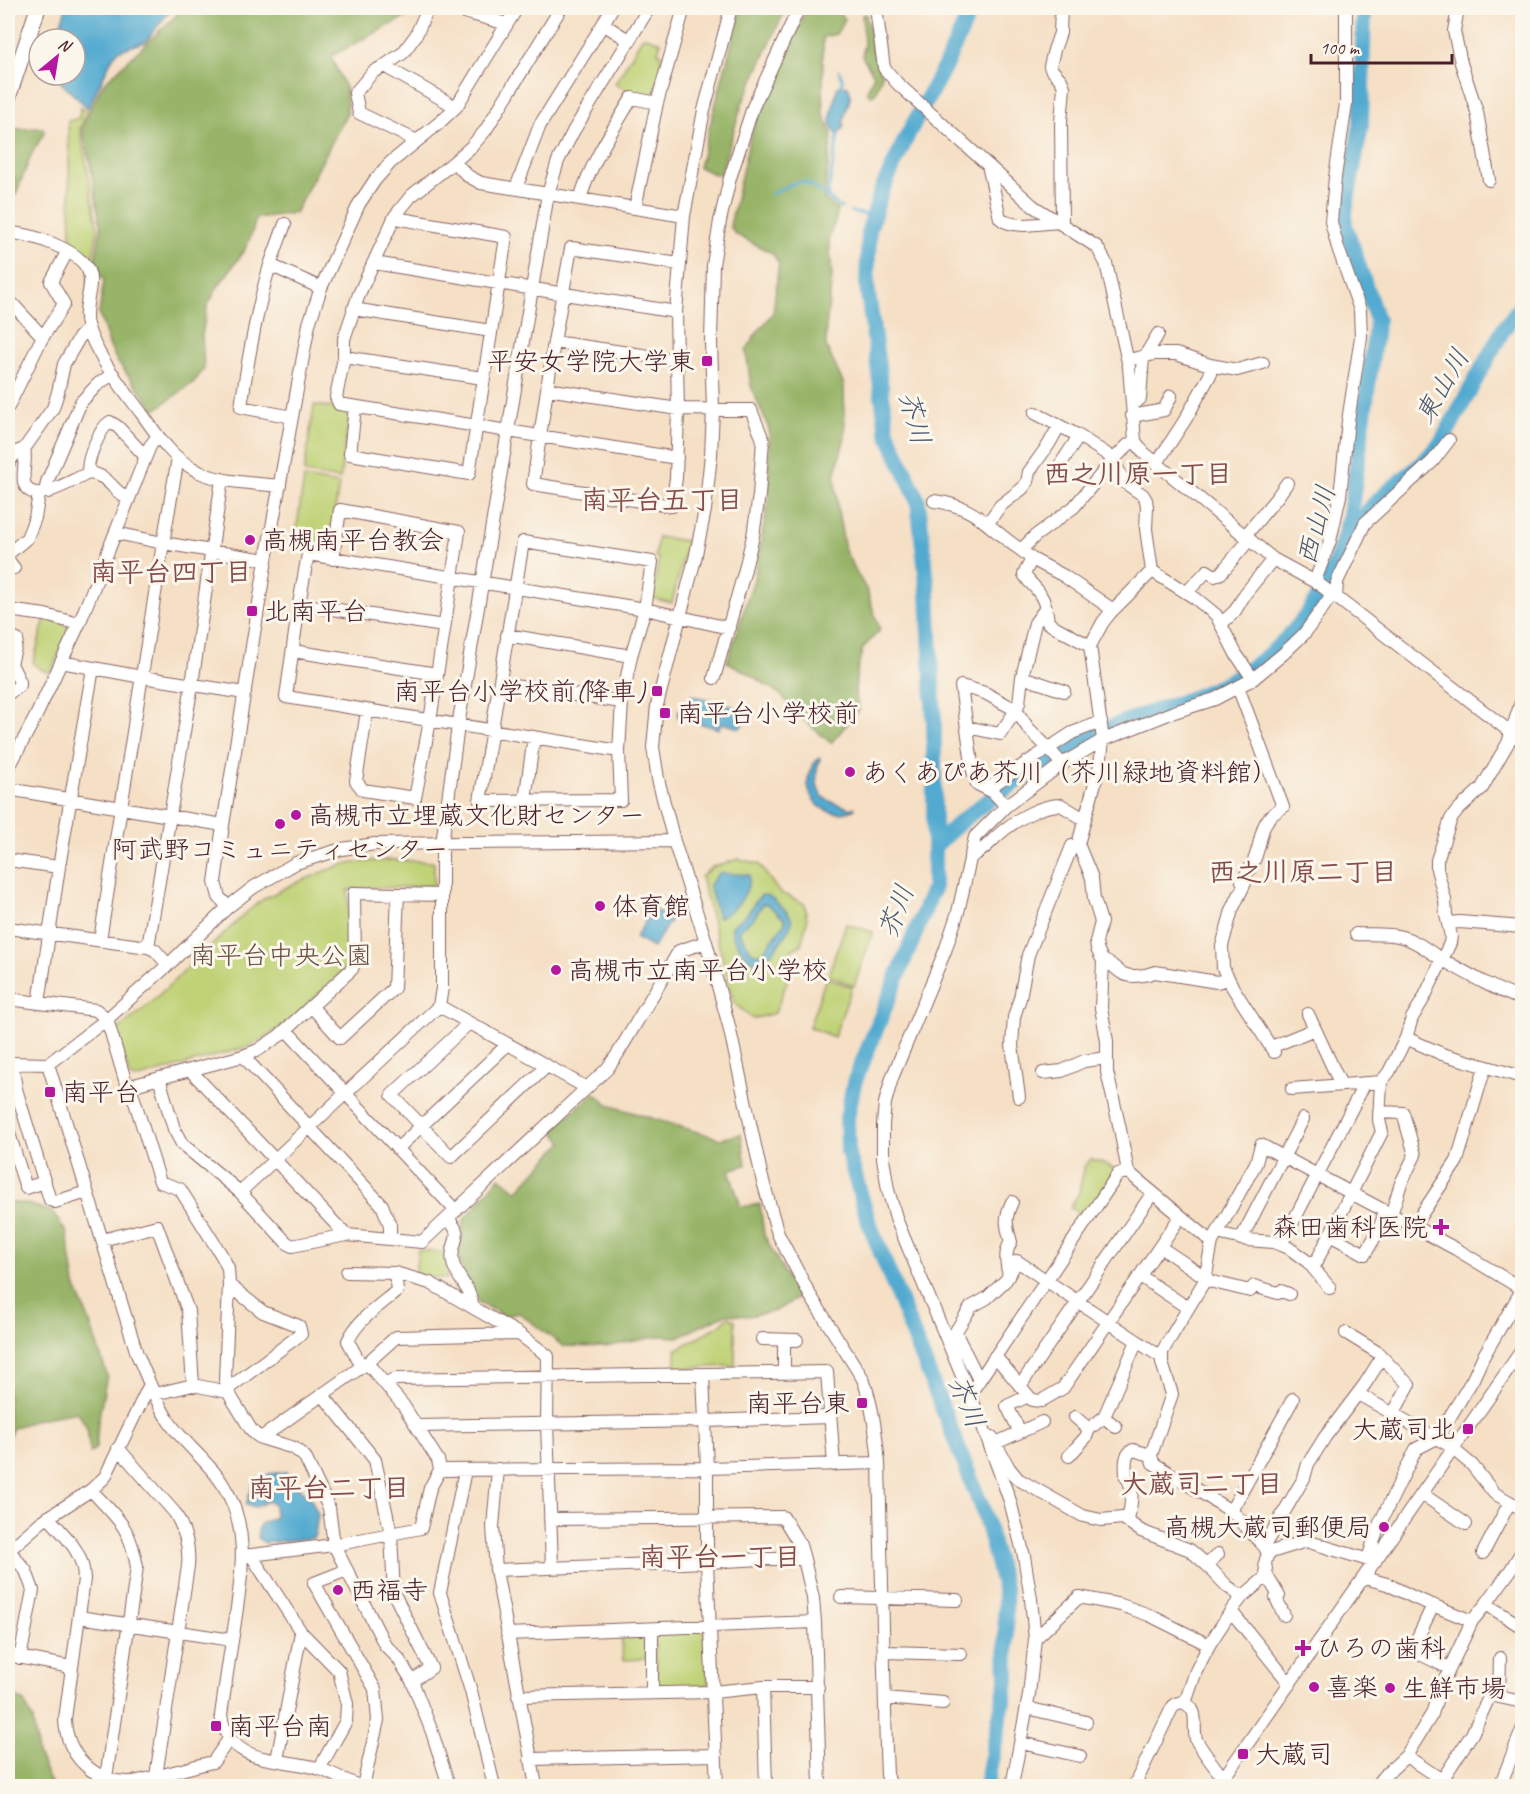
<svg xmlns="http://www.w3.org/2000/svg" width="1530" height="1794" font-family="Caveat,'Klee One',sans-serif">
<rect width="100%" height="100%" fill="#fbf7ec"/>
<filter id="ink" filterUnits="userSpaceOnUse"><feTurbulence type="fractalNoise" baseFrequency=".0167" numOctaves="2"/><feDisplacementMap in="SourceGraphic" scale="12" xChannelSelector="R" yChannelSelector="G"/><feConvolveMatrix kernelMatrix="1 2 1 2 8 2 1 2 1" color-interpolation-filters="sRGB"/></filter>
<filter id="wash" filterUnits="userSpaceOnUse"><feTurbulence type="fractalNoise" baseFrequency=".008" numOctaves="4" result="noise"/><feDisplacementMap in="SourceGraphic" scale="24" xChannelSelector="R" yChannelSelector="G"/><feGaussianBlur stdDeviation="1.35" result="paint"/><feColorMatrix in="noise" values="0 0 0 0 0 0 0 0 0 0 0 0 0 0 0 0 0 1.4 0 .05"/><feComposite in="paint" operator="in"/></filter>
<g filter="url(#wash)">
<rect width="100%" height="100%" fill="#f5dfc5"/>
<!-- green -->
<path fill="#bfd276" stroke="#847850" stroke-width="1.5" d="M643,36L661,42L658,52L662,54L660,59L664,61L655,92L650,96L629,92L615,84Z
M80,108L87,111L80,129L98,231L92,259L73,246L71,237L68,121L79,118Z
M314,405L350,410L340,479L304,473Z
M304,478L339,484L329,548L325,552L294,547Z
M658,537L687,541L672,603L652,598L659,558L655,557Z
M45,618L65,623L69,631L50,673L40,669L33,663Z
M739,859L759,864L779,892L805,904L807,921L801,945L791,950L788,979L775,1013L753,1019L734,1003L701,877L712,867Z
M394,860L434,862V885C405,890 376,885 348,890L349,951L348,960L342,972C313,998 281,1035 243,1048L135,1079L130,1077L116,1031L146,1007L248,911L262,900L293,884L341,865L367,861Z
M846,924L873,932L854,986L828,975Z
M826,978L852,987L834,1037L809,1027Z
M1091,1159L1104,1163L1116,1170L1085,1217L1070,1208L1079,1193L1084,1167Z
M418,1250L448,1253L447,1279L415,1275Z
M728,1317L735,1320V1366L676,1368V1350L720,1325Z
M705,1629L709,1681L705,1686L661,1687L657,1683L654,1636L658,1633Z
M644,1632L646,1659L623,1660L621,1634Z"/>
<!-- forest -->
<path fill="#97b467" stroke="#706a49" stroke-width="1.5" d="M184,8H416L406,17L331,56L346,90L347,113L295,213L256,218L252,233L244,251L217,288L207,307L202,335L204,369L194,382L155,410L117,361L110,347L99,313L104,280L94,265L101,229L90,163L82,129L90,109L103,84Z
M741,8H786L742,104L720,175L714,174L699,167Z
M807,8H834L845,19L836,34L823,37V113L832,135L824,199L837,209L836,219L829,238L832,276L826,327V346L844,385L845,436L835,476L838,511L845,551L867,591L880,630L863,648L857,670L855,692L859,710L831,743L800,717L781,695L748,673L727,662L754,579L769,497V429L751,386L746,351L754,337L773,313L779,263L772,253L735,234L730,226L748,145L758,113L775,81Z
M866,14L875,59L882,75L876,92L871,96L867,91L874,75L862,56L864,45L862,15Z
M8,127C19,132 31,127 43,128L44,133L32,153L16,194L8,201L15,179L13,177L8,176L9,163Z
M595,1093L608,1105L721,1139L741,1134L746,1165L729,1170L741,1207L760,1204L764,1235L798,1298L775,1311L748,1316L726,1314L678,1337L660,1336L605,1347L563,1346L519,1313L505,1316L479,1303L461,1268L458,1248L464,1220L500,1177L517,1191L563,1142L552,1129Z
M8,1202L31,1205L52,1212L67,1233L75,1285L89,1320L107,1375L98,1422L96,1448L90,1453L87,1428L78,1412L38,1419L13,1428L8,1438Z
M8,1691L24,1702L33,1720L38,1754L52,1786H8Z"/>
<!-- water -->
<path fill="#53aad0" stroke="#4e647e" stroke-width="1.5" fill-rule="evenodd" d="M66,8H172L146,41L118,51L113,57L88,108L61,83L60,75H75V39H56Z
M842,85L848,86C856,100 841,111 844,127L838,135C826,124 831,116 834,103C835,98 836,93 837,88Z
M691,695L751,712L740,728L721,723L719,729L678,717L679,710L685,712Z
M819,758L820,759C815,773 813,796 832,802C839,805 844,805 851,809L854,807L855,809C821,826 791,785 819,758Z
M719,873L750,875C748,896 737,910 718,918L709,886Z
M762,895C770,895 773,899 778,904C783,908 791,914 792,921C792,928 772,954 766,959C763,962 758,963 753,961C746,959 729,935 732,928C733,922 741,920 745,916C752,910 754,900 762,895ZM763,904H767L784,919L785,923L762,953L756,954L752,952L739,932L742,927L754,918Z
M653,909L671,919L653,948L635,938Z
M286,1472L296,1485L311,1499L318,1514L315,1535L313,1538L265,1543L257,1538C260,1519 260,1525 275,1517L274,1505L268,1501L256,1507L246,1505L253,1485L269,1474Z"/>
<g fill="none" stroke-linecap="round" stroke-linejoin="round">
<!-- stream -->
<path stroke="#53aad0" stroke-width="3" d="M839,71L842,78V85
M838,135L827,197L841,208
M772,194C800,179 802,176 827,197
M851,212L873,216"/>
<!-- river -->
<path stroke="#53aad0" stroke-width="16" d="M969,8L966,21L946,64L908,134L881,192L869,230L867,286L887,431L918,501L928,592L934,722V887L854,1083L847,1118L848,1152L868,1220L984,1513L1005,1592L1007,1681L986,1786
M1350,532L1377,501L1423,463L1442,441L1503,330L1522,304
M934,847C965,814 1001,791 1039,768C1062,754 1085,738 1110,728C1144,713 1182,704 1216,688C1290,653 1333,594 1350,515L1377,320L1345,225V211L1361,125L1364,8"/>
</g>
</g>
<g filter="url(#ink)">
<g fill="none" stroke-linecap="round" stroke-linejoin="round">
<defs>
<path id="minor" d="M450,8L507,24
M561,8L485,131L471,147L454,162L411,196L395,216L359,294L344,339V357L336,397L339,404L677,458
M799,8L753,107L730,178L720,221L713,265L711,341L713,410L711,455L705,510L695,559L657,705L653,747L658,779L674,841L706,942L729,1026L762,1178L778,1234L810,1295L863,1379C873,1406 876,1434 879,1463L886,1750L887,1775L891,1786
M876,8L884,68L898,84L1033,206L1097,247L1106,263L1129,367L1135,441L1144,453L1273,559L1319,584L1522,741
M1061,8L1060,33L1054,50L1050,66L1051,69L1061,80L1064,87L1061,122L1062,224
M1458,8L1454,31L1461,63L1477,112L1489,180
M603,24L630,41
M384,66L456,107
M417,141L359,113L355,93L373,72L384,66L403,53L416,35L428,8
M454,162L468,176L481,183L684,216
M988,165L1000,218C1012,230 1042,223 1058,222
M516,188L540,125L603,24L612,8
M580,199C591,162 612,131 632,98L657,103
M635,208L657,103L684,8
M285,224L270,265L321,288
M8,233C29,233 78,249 88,270C95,285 82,307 87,325C97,358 122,387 142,414C150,425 158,437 167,447C175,457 188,466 199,472C223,483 255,483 280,486
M374,263L676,312
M679,264L571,248L554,342L533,484L672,506L676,478L678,409L676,312L684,216L704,110L731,8
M270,265C256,311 248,359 241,407L292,417
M8,299L43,337
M353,309L491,331
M554,342L676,360
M1145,356L1158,334
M344,357L483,378
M1128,360L1155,354H1176L1210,365L1237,370L1263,363
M547,389L678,409L751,410L763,440L759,495L753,536L744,573L714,678
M1132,405L1140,399L1143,357
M8,407L41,340L64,304L51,282L67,252
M355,407L350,454L469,474L506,237L401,219L395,216
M1035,413L1079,436L1108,455L1113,460L1124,482L1143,495L1146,500L1147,507L1146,529L1152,571L1195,598L1216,615L1236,654L1253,679
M1132,416L1164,410L1171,396
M1135,441L1128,445L1113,460L1074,507L1035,536L1021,550L1032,559L1024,574C1028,582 1035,586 1040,594C1046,603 1047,613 1048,623L1090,646L1103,740L1100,765L1078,844L1092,878L1094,899L1101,922L1096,942L1097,949L1103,961L1101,1008L1107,1041V1072L1120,1129L1128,1172L1212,1242
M24,449L53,408L58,392L64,364L79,338L88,328
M1157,463L1185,420L1210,375V365
M8,464L16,452L24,449C27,460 22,471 24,482C30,509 75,478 89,473C110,475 112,492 129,499
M1058,468L1079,436
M89,473C85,462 100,428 110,422L118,427L143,454L146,456
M48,492L46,488L47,482L81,402L98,384L113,374
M934,501C979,507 986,527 1021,550
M988,523L1000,506L1023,488L1027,482L1029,472L1049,444L1059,426
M116,533L163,543L266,560
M1245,536L1278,496L1287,483
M523,542L652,562L645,609L631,656L622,702L619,751L621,800L480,801Z
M8,554L27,538L35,518L39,494
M333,559L340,510L459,532L430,721L415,798L363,790L356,781L367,711
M1032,559L1064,576L1113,610
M8,560L14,568
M1315,581L1330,541L1340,496L1348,421L1361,337L1360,310L1338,248L1331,222L1335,177L1346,104V8
M1187,592L1207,571L1215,576L1221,573L1250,539
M1336,598L1337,582L1365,523L1433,461L1449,440
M299,604L444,626
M8,610L45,615L79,624
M1221,624L1235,611L1245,594L1273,559
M507,635L631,656
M8,636L17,640L11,664L20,682V685L8,694
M1090,646L1103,622L1111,612L1152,571
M293,651L437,674
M61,662L142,677L245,693
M1022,677L1064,691
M500,684L622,702
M1238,687L1283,807C1259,821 1264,832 1256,855C1253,865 1247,873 1242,881L1245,883L1232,910L1222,946L1223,968L1233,988L1274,1052
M967,727L1000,734L1015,712L1019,703L1022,677L1035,623L1046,608
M619,751L286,697L299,604L308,554L645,609L729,628
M8,769L36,716L79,624L150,446L158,436
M8,789L223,825
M987,789L1072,733L1101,722
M525,800L534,737
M1006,806L993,792L977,784L973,771L961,686L985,693L1016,710L1028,728L1048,748L1062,764
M970,857C986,850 991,840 1004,830C1019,818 1041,805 1061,805L1084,819
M8,860L59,867
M228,907L219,897L215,882L223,825L266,560L309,324L321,288L359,204L375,180L390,163L439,123L456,107L517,8
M1449,923L1460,922L1522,927
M8,928L148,947L155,950L168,965
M1356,934C1371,935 1388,933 1402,937C1418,941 1429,952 1443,960C1468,974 1495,990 1522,999
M100,940L163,543L178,458
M148,947L192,684L222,479
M1103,961C1113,963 1116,971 1124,974C1132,978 1147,975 1155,972L1217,982L1228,979
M8,999L96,1010L107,1019L125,1080L130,1086L160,1182L180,1189L222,1256L228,1268L229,1285
M39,1003L59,867L93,668
M311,1006L340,1038L394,988L398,894
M439,1006L587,1088
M1308,1014L1341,1085
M469,1023L392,1095L451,1157L547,1066
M286,1030L456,1211
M1406,1038L1442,1054L1522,1077
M1271,1047L1315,1029
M243,1056L382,1205L390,1225V1239
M8,1063L48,1064L107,1019L168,965L228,907L254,887L296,863L342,849L375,844L674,841
M12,1063L16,1089L50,1200L55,1202L87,1192
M48,1064L137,1354C147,1376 155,1400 168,1420C183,1443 207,1460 222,1483C252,1529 241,1578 234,1629C229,1658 225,1687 221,1715C229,1768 282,1756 320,1769C334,1774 346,1781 359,1786
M190,1070L346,1235
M1043,1073L1062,1071L1084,1061L1107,1058
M159,1078L174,1129L182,1144L240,1192L286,1242L292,1246L346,1235L422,1242L607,1069L617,1055L679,951L706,942
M130,1086L243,1056L258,1050L279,1036L352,969L355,960L354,893L441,895
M1292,1089L1381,1082L1389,1072L1406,1038L1412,1018L1424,998L1450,943L1451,936L1446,915L1445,900L1437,869V860L1451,819L1458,810L1482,788L1487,779L1508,743L1522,699
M1019,1097L1012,1045L1014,1017L1020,998L1028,955L1072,846L1078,844
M1379,1112L1403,1113L1415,1155L1401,1183L1391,1215
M8,1130L26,1188L45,1182
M397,1149L508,1044
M240,1192L439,1006L442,988V844L458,726L548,194L558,161L574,130L649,8
M448,1219C467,1238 448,1242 453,1263C455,1272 462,1281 467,1289C470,1294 471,1301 473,1307
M1413,1227L1457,1161L1485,1067
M1217,1233L1247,1240L1274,1242L1289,1248L1308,1262L1330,1288
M1330,1235L1365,1254L1379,1230L1385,1212
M1241,1239L1303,1119
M102,1240L157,1226L188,1311L193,1385
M1281,1245L1365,1083
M1160,1247L1205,1277
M1313,1268L1382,1132L1379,1120L1381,1082
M347,1272L395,1273L430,1283L519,1334L548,1356L547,1423L552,1567
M1009,1275C1006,1264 1004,1252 1011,1242C1006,1225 1004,1219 1012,1202
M1140,1276L1188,1308
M1205,1280L1250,1291L1254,1286L1278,1293L1281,1291L1289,1294
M1346,1333L1377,1352L1409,1385L1393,1414
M958,1338L979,1380
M762,1339L797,1340
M784,1340V1373
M948,1343L958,1338L956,1331L971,1307L987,1298L1006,1280L1017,1261L1161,1357
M995,1356L1032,1400L1041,1401L1063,1388L1180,1217
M367,1363L396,1337L517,1334
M362,1367L348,1341C358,1319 379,1306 397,1291L395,1273
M703,1375L707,1468V1562L717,1786
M385,1383L396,1379L827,1372L834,1465
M1020,1386L1152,1194
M228,1392L229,1388L301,1334L299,1326L263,1312L229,1285L225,1379L229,1388
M155,1394L193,1385L228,1392L250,1428L255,1434L261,1438L294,1448L305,1457L329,1508L334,1545L385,1645L398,1658L412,1681L432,1732L449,1786
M322,1394L375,1460L391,1534L394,1594L431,1668L412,1681
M970,1394L1118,1174L1128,1172
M1358,1394L1454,1448
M1075,1417L1089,1429
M1104,1417L1116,1427
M417,1426L704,1421L830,1417
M1020,1432L1007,1406L1028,1396
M992,1437L1009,1468L1018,1479L1083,1516L1101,1520L1123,1518L1141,1531L1190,1550L1207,1565L1227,1586L1242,1597
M996,1443L1042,1422
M118,1448L175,1513C185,1530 190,1547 188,1566L156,1776
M1453,1449L1472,1465L1494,1493L1522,1509
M1069,1456L1086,1437L1089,1429L1104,1417L1137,1341
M498,1469L493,1527L496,1570L536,1786
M440,1470L707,1468L879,1463
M465,1470L440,1593L471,1691L494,1786
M91,1490C118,1519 130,1526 137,1567L106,1778
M1422,1494L1466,1524
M1231,1511L1293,1399
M48,1517C65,1536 84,1552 84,1579L65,1719C66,1755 94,1783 131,1782C141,1781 149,1778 159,1776C177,1771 195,1766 213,1762L229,1739
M550,1519L783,1517L800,1545L804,1559
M1128,1521C1130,1507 1136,1488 1126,1477C1126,1467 1123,1455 1133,1450L1151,1455
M1264,1546L1304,1478L1308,1464L1325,1437L1365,1384L1382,1357
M8,1549L26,1571L33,1590L20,1658
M8,1551L41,1522L91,1490L105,1477L150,1384
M1268,1553L1306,1541L1375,1562
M1483,1553L1510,1502
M251,1555L301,1632L339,1671L347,1704L346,1721L319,1769
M243,1556L334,1545L421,1528L430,1488L440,1470L438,1460L403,1405L367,1363L261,1438
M1368,1559L1378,1527L1416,1449L1437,1438L1473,1379L1483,1357L1522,1290
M1207,1565L1218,1554
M347,1570L314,1583L375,1689L378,1720L363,1786
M496,1570L707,1562L762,1559H804L813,1598L815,1622L820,1786
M1365,1578L1387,1584L1415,1598L1472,1621
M841,1597L957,1600
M1486,1604L1510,1571L1522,1551
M1433,1605L1412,1650L1449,1668
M1231,1611L1290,1684
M1284,1615L1276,1598L1279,1596L1267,1576L1265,1563L1268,1553L1264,1546L1242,1523L1243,1522L1231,1511L1153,1463L1151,1455L1172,1394L1162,1363V1352L1205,1280L1212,1242L1256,1163L1261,1145L1456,1249L1522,1289
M79,1617L232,1640
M652,1629V1693
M507,1634L815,1622
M1035,1639L1079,1597L1121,1605L1149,1615L1209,1645
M884,1652L961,1654
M8,1655L71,1667
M763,1687L766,1786
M518,1696L713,1692L763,1687H818
M1499,1697L1500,1658
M885,1698L943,1703
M1185,1703L1196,1671L1209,1645L1231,1611L1242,1597L1267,1576
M1027,1708L1086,1722
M1021,1743L1080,1756
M1406,1756L1442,1780L1472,1734L1490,1695L1522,1702
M530,1759L716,1755
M277,1760L301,1632
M1012,1786L1029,1695L1035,1639L1031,1599L1024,1556L1010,1501L981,1421L897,1221L888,1190L883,1158V1124L885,1103L892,1078L945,951L958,912L975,837L1006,806L1062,764L1103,740L1171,713L1215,699L1253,679L1283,654L1304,634L1332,595
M1134,1786L1172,1708L1175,1704L1182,1702C1201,1709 1192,1725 1196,1739C1200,1749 1222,1776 1229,1786
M1218,1786L1522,1350
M1376,1786L1382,1778L1406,1756L1432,1714L1439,1691L1472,1621L1486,1604L1522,1627
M1500,1786L1522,1730"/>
<path id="major" d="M8,98L38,8"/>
</defs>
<!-- minor casing -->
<use href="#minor" stroke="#866261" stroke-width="14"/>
<!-- major casing -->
<use href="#major" stroke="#866261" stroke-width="17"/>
<!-- minor -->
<use href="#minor" stroke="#fff" stroke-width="12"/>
<!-- major -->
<use href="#major" stroke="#fff" stroke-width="15"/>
</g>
</g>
<!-- markers -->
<g fill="#b5179e" stroke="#fbf7ec" stroke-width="2">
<rect x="701" y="355" width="12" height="12" rx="3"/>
<circle cx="250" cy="540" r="6"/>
<rect x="246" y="605" width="12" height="12" rx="3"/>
<rect x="651" y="685" width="12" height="12" rx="3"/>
<rect x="659" y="707" width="12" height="12" rx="3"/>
<circle cx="850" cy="772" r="6"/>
<circle cx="296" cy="815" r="6"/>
<circle cx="280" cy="824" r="6"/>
<circle cx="600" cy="906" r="6"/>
<circle cx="556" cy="970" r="6"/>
<rect x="44" y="1086" width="12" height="12" rx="3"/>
<path d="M1438 1218h6v6h6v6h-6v6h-6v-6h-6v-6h6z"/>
<rect x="856" y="1397" width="12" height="12" rx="3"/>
<rect x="1462" y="1423" width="12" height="12" rx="3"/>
<circle cx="1384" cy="1527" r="6"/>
<circle cx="338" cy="1590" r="6"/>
<path d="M1300 1639h6v6h6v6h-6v6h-6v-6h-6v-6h6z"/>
<circle cx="1314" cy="1687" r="6"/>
<circle cx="1390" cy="1688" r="6"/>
<rect x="210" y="1720" width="12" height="12" rx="3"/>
<rect x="1237" y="1748" width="12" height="12" rx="3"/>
</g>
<g text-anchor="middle" stroke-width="6" stroke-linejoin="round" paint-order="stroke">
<!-- poi labels -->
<g font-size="26" fill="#4a1f2b" stroke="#fbf7ec" text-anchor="start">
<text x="695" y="370" text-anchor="end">平安女学院大学東</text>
<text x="262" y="549">高槻南平台教会</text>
<text x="264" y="620">北南平台</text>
<text x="645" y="700" text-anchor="end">南平台小学校前(降車)</text>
<text x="677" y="722">南平台小学校前</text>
<text x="862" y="781">あくあぴあ芥川（芥川緑地資料館）</text>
<text x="308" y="824">高槻市立埋蔵文化財センター</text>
<text x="280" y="858" text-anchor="middle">阿武野コミュニティセンター</text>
<text x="612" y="915">体育館</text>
<text x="568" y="979">高槻市立南平台小学校</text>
<text x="62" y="1101">南平台</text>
<text x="1428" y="1236" text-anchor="end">森田歯科医院</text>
<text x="850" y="1412" text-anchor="end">南平台東</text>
<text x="1456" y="1438" text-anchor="end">大蔵司北</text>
<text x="1372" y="1536" text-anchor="end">高槻大蔵司郵便局</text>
<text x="350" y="1599">西福寺</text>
<text x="1316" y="1657">ひろの歯科</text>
<text x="1326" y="1696">喜楽</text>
<text x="1402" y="1697">生鮮市場</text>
<text x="228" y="1735">南平台南</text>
<text x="1255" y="1763">大蔵司</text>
</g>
<!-- park labels -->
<g font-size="26" fill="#674c3e" stroke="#fbf7ec">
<text x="281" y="964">南平台中央公園</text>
</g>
<!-- water labels -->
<g font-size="27" font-style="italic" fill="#4e576d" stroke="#fbf7ec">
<text transform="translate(1442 386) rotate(-60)" y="9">東山川</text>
<text transform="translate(915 418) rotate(75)" y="9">芥川</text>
<text transform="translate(1316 525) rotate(-75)" y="9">西山川</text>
<text transform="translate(896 911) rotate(-69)" y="9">芥川</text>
<text transform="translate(967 1402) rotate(68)" y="9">芥川</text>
</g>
<!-- neighbourhood labels -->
<g font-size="27" font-weight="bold" fill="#864d4d" stroke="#fbf7ec">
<text x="1138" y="483">西之川原一丁目</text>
<text x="662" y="509">南平台五丁目</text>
<text x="171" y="581">南平台四丁目</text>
<text x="1303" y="881">西之川原二丁目</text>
<text x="1202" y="1493">大蔵司二丁目</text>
<text x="329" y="1497">南平台二丁目</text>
<text x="720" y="1566">南平台一丁目</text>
</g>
</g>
<!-- margin -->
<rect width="1530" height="1794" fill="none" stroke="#fbf7ec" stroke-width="30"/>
<!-- north arrow -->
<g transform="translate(57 57) rotate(30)"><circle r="28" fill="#fbf7ec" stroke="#b4a19f" stroke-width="1.5"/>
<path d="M0-4.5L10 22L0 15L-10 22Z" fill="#b5179e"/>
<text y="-9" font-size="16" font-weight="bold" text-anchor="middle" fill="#4a1f2b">N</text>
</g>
<!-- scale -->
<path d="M1311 54v9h141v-9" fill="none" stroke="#4a1f2b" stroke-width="3"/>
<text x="1320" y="54" font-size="18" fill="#4a1f2b" stroke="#fbf7ec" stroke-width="4.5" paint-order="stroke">100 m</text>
</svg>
